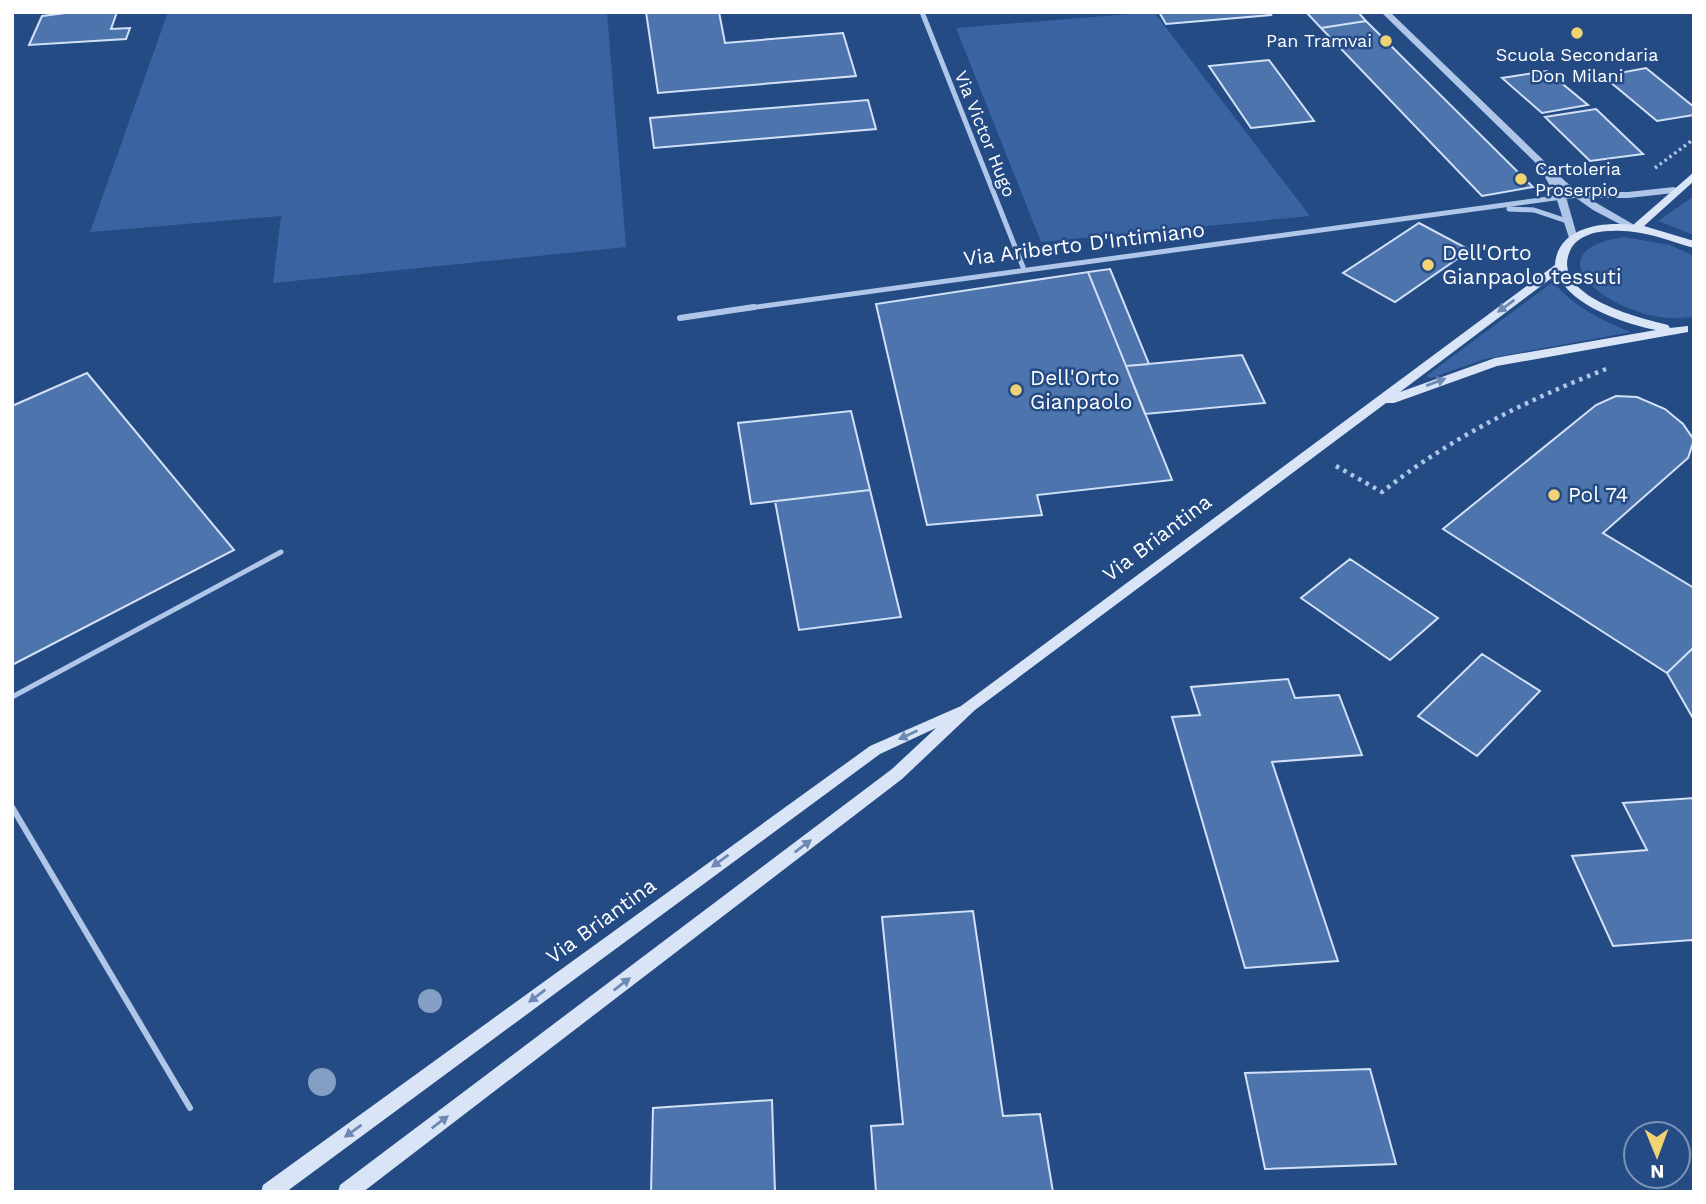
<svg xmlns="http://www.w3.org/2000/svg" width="1706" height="1204" font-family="'Work Sans',sans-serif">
<rect width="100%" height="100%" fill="#254b85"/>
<!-- green -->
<path fill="#3a64a1" d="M168,12H607L626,247L273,283L281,216L90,232Z
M1154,12L1310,216L1041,242L956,28Z
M1694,196V235L1658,221Z
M1624,237L1670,245L1694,256V316C1630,332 1518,253 1624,237Z
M1553,282C1573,306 1602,321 1631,332L1485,359L1431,378L1426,376Z"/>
<!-- building -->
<path fill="#4d74ad" stroke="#d3e1f6" stroke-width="2" d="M74,12H117L111,29L130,28L126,39L29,45L42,16Z
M646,12H719L725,43L843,33L856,76L658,93Z
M1159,12H1269L1271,15L1166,24Z
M1306,12H1358L1366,21L1321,28Z
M1366,21L1533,187L1482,196L1321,28Z
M1269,60L1314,121L1251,128L1209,66Z
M1646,68L1694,107V115L1657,121L1603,76Z
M1547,71L1588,105L1542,113L1502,78Z
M868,100L876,129L654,148L650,118Z
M1596,109L1643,154L1590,161L1545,117Z
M1419,223L1470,250L1395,302L1343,273Z
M1110,269L1149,364L1126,366L1088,272Z
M1088,272L1172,480L1037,495L1042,515L927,525L876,304Z
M1242,355L1265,403L1145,414L1126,366Z
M87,373L234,550L12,665V406Z
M1616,396L1637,397L1665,409L1683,424L1694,440L1688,458L1603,533L1694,588V647L1667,673L1443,529L1596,405Z
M851,411L870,490L751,504L738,423Z
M870,490L901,617L799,630L775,501Z
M1350,559L1438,618L1390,660L1301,598Z
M1694,647V720L1667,673Z
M1482,654L1540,691L1477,756L1418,716Z
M1288,679L1295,698L1339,695L1362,755L1272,762L1338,961L1245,968L1172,717L1200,715L1191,687Z
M1694,798V944L1692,940L1613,946L1572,856L1647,850L1623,803Z
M973,911L1003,1116L1040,1114L1053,1192H876L871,1126L903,1124L882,917Z
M1370,1069L1396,1164L1265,1169L1245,1073Z
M772,1100L775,1192H651L653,1108Z"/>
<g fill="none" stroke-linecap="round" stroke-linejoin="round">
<!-- path-far1 -->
<path stroke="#afc6e8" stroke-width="3.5" stroke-dasharray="2.5 3.5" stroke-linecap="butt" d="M1655,168L1694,139"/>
<!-- path -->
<path stroke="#afc6e8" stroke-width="4.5" stroke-dasharray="3.5 5" stroke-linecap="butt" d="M1336,466L1382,492C1450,438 1525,401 1606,369"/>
<!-- service-far1 -->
<path stroke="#afc6e8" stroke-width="5" d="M12,697L281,552"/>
<!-- service -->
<path stroke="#afc6e8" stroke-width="6" d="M12,807L190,1108"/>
<!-- minor-far1 -->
<path stroke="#afc6e8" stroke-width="5" d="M922,12L1023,267
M1509,209L1534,210L1567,221
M742,309L1577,195"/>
<!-- minor -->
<path stroke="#afc6e8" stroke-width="6" d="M680,318L754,307"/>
<!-- tertiary -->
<path fill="#afc6e8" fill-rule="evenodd" d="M1381,12H1390L1566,182L1580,192H1628L1674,187L1679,190L1674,193L1628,198H1588L1636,226L1638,228L1633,231L1593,210L1559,186L1566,197L1578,239L1573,242L1570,241L1556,197L1545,177L1548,175Z"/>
<!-- secondary -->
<path fill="#d9e5f7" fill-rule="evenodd" d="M1694,172V181L1644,226L1694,241V248C1666,240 1641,229 1611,231C1596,231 1576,236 1570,251C1550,296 1638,318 1668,325L1670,328L1688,326V332L1497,366L1394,403H1386L975,710L902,779L363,1192H338L340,1185L892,769L936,728L880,754L286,1192H261L263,1185L870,746L961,706L1555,265C1557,227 1603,221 1633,225ZM1557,274C1571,306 1625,324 1656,330L1495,358L1400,392Z"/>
</g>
<!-- trees -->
<g fill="#859ec3">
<circle cx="430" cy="1001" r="12"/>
<circle cx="322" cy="1082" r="14"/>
</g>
<!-- one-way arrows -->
<defs><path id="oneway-solid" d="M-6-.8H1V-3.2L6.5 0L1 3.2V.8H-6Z" transform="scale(1.75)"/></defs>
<g fill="#6d89b3">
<use href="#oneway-solid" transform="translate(1506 306) rotate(144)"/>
<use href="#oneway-solid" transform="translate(1436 382) rotate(-21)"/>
<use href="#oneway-solid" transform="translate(908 735) rotate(155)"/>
<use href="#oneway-solid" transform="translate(803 846) rotate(-37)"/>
<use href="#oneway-solid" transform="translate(720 861) rotate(144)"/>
<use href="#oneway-solid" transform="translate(622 984) rotate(-37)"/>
<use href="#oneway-solid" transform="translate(537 996) rotate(143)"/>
<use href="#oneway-solid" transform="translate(440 1122) rotate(-37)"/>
<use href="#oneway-solid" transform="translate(353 1131) rotate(144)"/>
</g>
<!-- markers -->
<g fill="#f2d373" stroke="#254b85" stroke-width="2.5">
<circle cx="1577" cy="33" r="7"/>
<circle cx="1386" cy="41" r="7"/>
<circle cx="1521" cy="179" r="7"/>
<circle cx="1428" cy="265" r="7"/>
<circle cx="1016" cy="390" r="7"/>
<circle cx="1554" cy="495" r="7"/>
</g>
<g text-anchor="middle" stroke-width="5" stroke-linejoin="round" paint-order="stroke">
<!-- far-poi labels -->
<g font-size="18" fill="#fff" stroke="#254b85" text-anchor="end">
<text x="1372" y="47">Pan Tramvai</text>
<text x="1577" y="61" text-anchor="middle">Scuola Secondaria<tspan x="1577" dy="21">Don Milani</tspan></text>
<text x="1535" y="175" text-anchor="start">Cartoleria<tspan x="1535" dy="21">Proserpio</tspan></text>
</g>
<!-- far-street labels -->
<g font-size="18" fill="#fff" stroke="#254b85">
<text transform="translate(985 134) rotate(68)" y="6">Via Victor Hugo</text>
</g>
<!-- street labels -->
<g font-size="21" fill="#fff" stroke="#254b85">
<text transform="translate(1084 244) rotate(-7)" y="7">Via Ariberto D'Intimiano</text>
<text transform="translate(1157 538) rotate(-37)" y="7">Via Briantina</text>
<text transform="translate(601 921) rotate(-36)" y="7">Via Briantina</text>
</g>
<!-- poi labels -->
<g font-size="21" fill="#fff" stroke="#254b85" text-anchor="start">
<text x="1442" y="260">Dell'Orto<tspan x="1442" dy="24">Gianpaolo tessuti</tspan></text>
<text x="1030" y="385">Dell'Orto<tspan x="1030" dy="24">Gianpaolo</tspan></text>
<text x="1568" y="502">Pol 74</text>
</g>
</g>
<!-- border -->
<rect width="1706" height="1204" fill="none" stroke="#ffffff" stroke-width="28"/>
<!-- north arrow -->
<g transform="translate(1657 1155) rotate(179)"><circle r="33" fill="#254b85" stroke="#7c93b6" stroke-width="2"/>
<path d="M0-5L12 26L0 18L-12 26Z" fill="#f2d373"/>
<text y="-10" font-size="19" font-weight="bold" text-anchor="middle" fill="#ffffff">N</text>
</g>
</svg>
